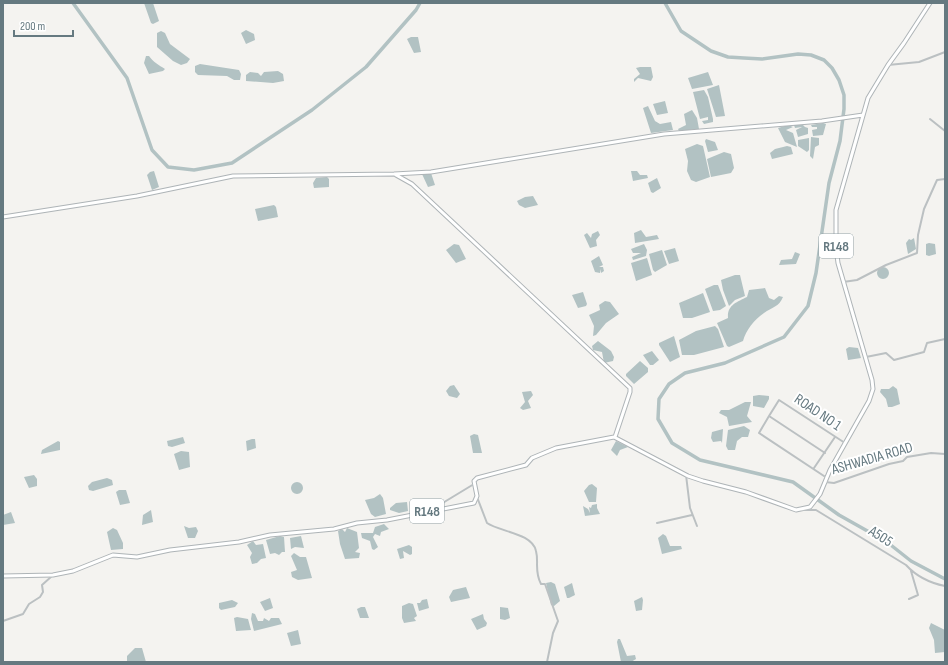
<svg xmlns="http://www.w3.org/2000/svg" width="948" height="665" font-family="'Sofia Sans Condensed',sans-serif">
<rect width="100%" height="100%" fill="#f4f3f0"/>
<!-- water -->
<path fill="#b2c2c3" d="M144,3H153L159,21L153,24L151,23Z
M246,30L254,34L255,40L246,44L241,33Z
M161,31L165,33L170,44L190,59L187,63L181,65L173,61L157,47V33Z
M411,37H418L421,52L414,53L407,39Z
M146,56H149C153,62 159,65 165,69L163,71L149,74L144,63Z
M200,64L239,70L241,74L240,80H234L227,76L198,75L195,72V66Z
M640,67H651L653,77L651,81L638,78L634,82V79L640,74L636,68Z
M278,71L283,74L284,81L273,83L246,81V75L250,72L258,73L261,76L264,72Z
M708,72L713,85L692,89L688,78Z
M719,85L725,116L716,117L707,89Z
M704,90L708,97L713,119V122L704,124L702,121L708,120V117L700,119L693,92Z
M665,101L668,113L657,115L653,104Z
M648,106L655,121L660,124L671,122L673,130L651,133L643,108Z
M692,110L697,118L699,129L679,131L678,129L686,125L684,114Z
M823,123L826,124L823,135L813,136L812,130L817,129V127H812L811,125Z
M802,124L805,127L808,128V134L798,137L796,130L802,127L795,128L794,125Z
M788,125L793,127L786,130L793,133L797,147L785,142L778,128Z
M811,137L819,138V145L815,147L813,159L810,156Z
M809,138V150L807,152L798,146V140Z
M706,139L715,142L718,150L708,152L705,141Z
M697,144L703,146L710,177L696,182L691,180L687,171L688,161L685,149Z
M787,146L791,147L793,154L772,159L770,153L775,149Z
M724,152L731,154L734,168L731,173L711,177L707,159Z
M154,171L159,187L152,190L147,175L150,172Z
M631,171H637L640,175H647L648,178L633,181Z
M431,173L435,185L428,187L422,174Z
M327,177L329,179V187L314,188L313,183L316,178Z
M657,178L661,188L653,193L651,192L648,183Z
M533,196L538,205L525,208L519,205L517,201L525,197Z
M274,205L276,207L278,217L258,221L255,209Z
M641,230L646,237L657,235L659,239L635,243L634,233Z
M598,231L600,235L596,240L597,246L590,248L584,235L587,233L591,238L592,234Z
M914,238L916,249L908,254L906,243L909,239L911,240Z
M929,243L935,244L936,254L929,256L926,255V244Z
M454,244L459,245L466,259L456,263L446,250Z
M644,244L647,250L646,256L633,260L632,257L641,253H633L631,249Z
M675,248L679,261L669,264L664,251Z
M662,250L667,265L655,272L653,270L649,254Z
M795,252L800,254L796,264L779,265L781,260L792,259Z
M599,256L603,265L599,267H603L604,271L601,273L600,269V273L595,272L591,261Z
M647,258L652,275L636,281L631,263Z
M877 273a6 6 0 1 1 12 0a6 6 0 1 1-12 0Z
M735,275H740L745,296L735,300L729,306L723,290L721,280Z
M714,285H718L726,306L720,310L713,311L705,289Z
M765,288L769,298L774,300L779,296L783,297C779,307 772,307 764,313C754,320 746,330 743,341L729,347L727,346L717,323L728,318C727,305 737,302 747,297L749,290Z
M583,292L587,304L586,306L578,308L572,295Z
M703,293L710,312L692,318H683L679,303Z
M605,301L610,302L619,314L606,323L596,335L593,336L594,326L589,315L600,310L599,305Z
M715,326L718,329L724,347L694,355H682L679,340L696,331Z
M674,336L680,357L670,362L659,345V343Z
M598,341L611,351L614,357L613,361L604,363L602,352L593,350L592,346Z
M849,347L858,348L861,358L848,360L846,349Z
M652,351L659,360L653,365H650L643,355Z
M640,361L648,368V372L634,384L626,376V374Z
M454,385L460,394L457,398L449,396L446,391L450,386Z
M893,386L897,389L900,404L892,407H888L886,399L880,392L881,389H889Z
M531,391L533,395L528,401L531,408L523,410L520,408L525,402L522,392Z
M759,395L769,396V399L764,408L753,406V396Z
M745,402H751L747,416L752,422L729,426L727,417L719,413L721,410H729Z
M744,426L750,430L748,437H742L737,441L735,450H728L726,446L728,430Z
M723,429L722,443L721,441L713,442L711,438L712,432Z
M474,434L478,435L482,453H473L470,436Z
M183,437L185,443L172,447L168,446L167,441Z
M252,439H255L256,448L247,451L246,441Z
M58,441L60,442V450L41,454L42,450Z
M616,441L628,447L620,450L617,456L611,450Z
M181,451L189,452L190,467L179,470L174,454Z
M34,475L37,479V486L29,488L24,477Z
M107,478L112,480L113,485L93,491L89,490L88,486L92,482Z
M291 488a6 6 0 1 1 12 0a6 6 0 1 1-12 0Z
M592,484L597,488L596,502H589L584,491L589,485Z
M119,490H126L130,503L120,505L116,492Z
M380,494L383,498L386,514L375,517L371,514L365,500L374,498Z
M407,502L408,511L399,513L390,510V508L396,503Z
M597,504V508L600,514L585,516L583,506L588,509L590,513L589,507L591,508L592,505Z
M151,510L153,522L142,525L143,515Z
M11,512L15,523L3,525V515Z
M384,524L389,529L381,532L380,536L375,534L373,537L378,547L374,550L372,549L370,541L362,538L361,533H373L375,527Z
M184,526L189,528L196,527L198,531L195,538H188Z
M113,528L117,530L123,543V549L111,550L107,532Z
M347,528L357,532L359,548L355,552L360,553L359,558L345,559L340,544L338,531L342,529L345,532Z
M663,534L666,536L670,546H681L682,549L662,554L658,538Z
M280,536L284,537L285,552H282L279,555L275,553L270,554L266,540Z
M301,536L304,548L295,547L291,549L290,538Z
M253,541L256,545L263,544L266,558L261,559L257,563L252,564L250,557L252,553L247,545Z
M409,545L412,547V554L410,555L403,551L404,558L400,559L397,549Z
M294,553L300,557H306L312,578L298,580L292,577L291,572L297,570L291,556Z
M551,582L555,584L560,601L554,606L551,605L546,583Z
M572,583L575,595L569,598H567L564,587Z
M466,587L470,598L451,602L449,597L453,590Z
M642,597L643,600L642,610L636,611L634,601Z
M270,598L273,608L265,611L260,602Z
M427,599L429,608L419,611L417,603H420L422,600Z
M232,600L238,603L235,607L221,610L219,608V603Z
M409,603L413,604L417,616L414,618L416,621L404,623L402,618V606Z
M361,607H365L369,618H360L357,609Z
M500,607L508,608L510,618L505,620L500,619Z
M252,613L255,614L258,621H263L264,618L269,621L271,618H279L282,624L254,631L251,619Z
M483,614L484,619L487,623L486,626L477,630L471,619Z
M237,617L248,619L251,630L236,631L234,618Z
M931,623L945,630V652L935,653L934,640L929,628Z
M298,630L301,644L291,646L287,633Z
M618,639H620L627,656L635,655L636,659L631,662H621L617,642Z
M135,648H142L146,662H127V656Z"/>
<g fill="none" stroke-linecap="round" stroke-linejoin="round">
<!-- river -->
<path stroke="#b2c2c3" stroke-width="3.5" d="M73,3L127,78L152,150L168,167L194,170L232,163L312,110L366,67L416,10L420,3
M665,3L681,31L711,51L728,57L744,58L762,59L798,54L811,55L824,60L832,68L839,80L844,95V109L840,141L829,183L816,273L808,306L784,337L725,363L685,373L669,384L659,399L658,419L672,443L700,460L793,482L839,515L887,542L911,561L945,579"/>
<defs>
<path id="major" d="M396,175L412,184L630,388V392L615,437
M3,217L137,196L233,176L394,174L431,172L664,134L822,121L863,115
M3,576L53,575L73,571L113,555L137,557L170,550L239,542L270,535L334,529L357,523L387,520L474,503L477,496L474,481L477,478L526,465L532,458L556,448L614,437L688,476L703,481L746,492L796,510L810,507L820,494L830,470L869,401L873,389L872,380L838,263L836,247V210L868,98L888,65L904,43L930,3"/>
</defs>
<!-- major casing -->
<use href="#major" stroke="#aeb4b7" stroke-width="5"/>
<!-- minor -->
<path stroke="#bbc0c2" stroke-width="2" d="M888,65L919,62L945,52
M930,119L945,131
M843,282L857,280L886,265L917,253L918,235L924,209L937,180L945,179
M866,357L886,353L894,360L924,352L927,343L945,339
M769,416L759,433L827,478
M825,453L769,416L779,400L845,443
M814,468L835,437
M686,475L690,508L697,526
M825,482L834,483L889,464L903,461L907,457L931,453L945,454
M477,497L487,523C500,532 532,533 536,551C539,562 534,571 541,584H545L558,621L553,633L547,662
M431,510L474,484
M802,510H816L906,565C916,576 930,583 945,586
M657,523L692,515
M909,599L918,595L911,571
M3,621L23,614L29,604L40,597L43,592L42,585L52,576"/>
<!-- major -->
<use href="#major" stroke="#fff" stroke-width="3"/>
</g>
<g text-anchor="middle" stroke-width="4" stroke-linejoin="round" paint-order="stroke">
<!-- shield labels -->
<g fill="#fff" stroke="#93a1a6" stroke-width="1">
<rect x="819" y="234" width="34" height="24" rx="3"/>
<rect x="410" y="499" width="34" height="24" rx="3"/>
</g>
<g font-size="14" font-weight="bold" fill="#657980">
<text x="836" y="251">R148</text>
<text x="427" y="516">R148</text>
</g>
<!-- street labels -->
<g font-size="15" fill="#657980" stroke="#fff">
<text transform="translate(818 412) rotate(34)" y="5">ROAD NO 1</text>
<text transform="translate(872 458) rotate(-16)" y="5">ASHWADIA ROAD</text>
<text transform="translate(881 536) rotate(33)" y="5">A505</text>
</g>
</g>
<!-- border -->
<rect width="948" height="665" fill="none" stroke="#657980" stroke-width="8"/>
<!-- scale -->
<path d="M14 30v6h59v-6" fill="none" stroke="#657980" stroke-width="2"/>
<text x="20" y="30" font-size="12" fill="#657980" stroke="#ffffff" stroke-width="3" paint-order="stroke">200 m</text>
</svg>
